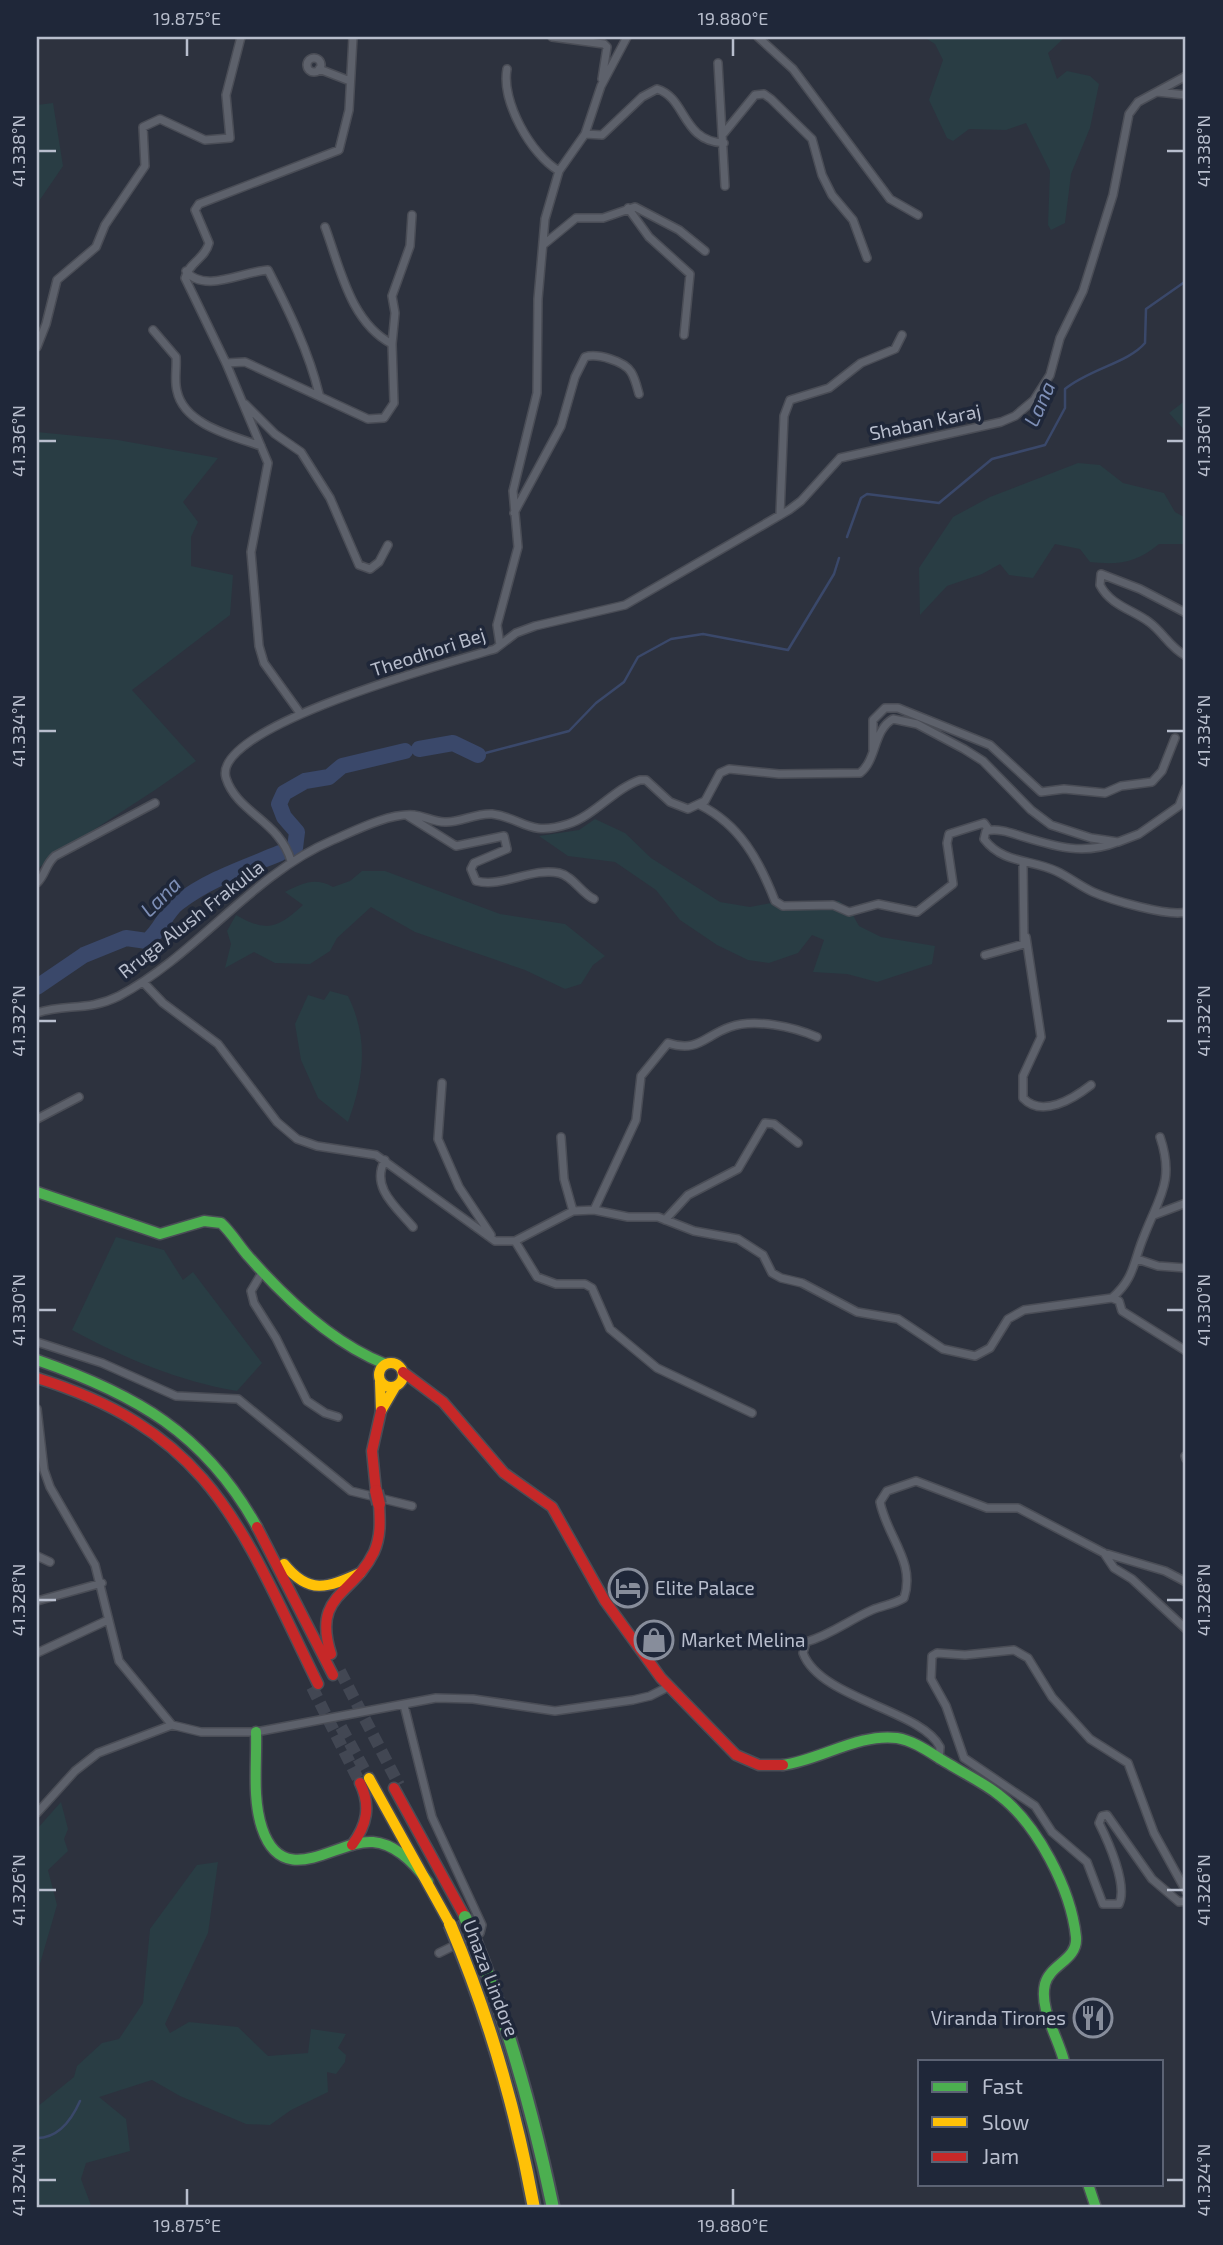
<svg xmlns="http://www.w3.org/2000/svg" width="1223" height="2245" font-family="'Exo 2',sans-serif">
<rect width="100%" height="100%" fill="#2d323e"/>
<!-- green -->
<path fill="#293d44" d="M924,37H1065L1048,53L1057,79L1067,71L1090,76L1099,84L1090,128L1071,174L1065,223L1051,230L1048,225L1050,171L1026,123L1006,130L969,129L953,141L947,138L929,100L943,60L935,44Z
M53,103L63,166L37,204V105Z
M1186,400V432L1169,413Z
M37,432L118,440L218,458L183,502L198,522L191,537V566L233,575L230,615L132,690L196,761C144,800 88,831 37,869Z
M1078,463L1100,465L1123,483L1164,493L1175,512L1186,518V544H1159C1136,563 1119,565 1090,562L1080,549L1055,544L1033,578L1009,575L1000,564L982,574L947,586L920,615L919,568L953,517L990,497Z
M595,819L625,833L651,858L720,902L750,907L781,901H839L850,910L859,926L881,937L935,946L932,964L877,982L847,974L813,972L824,940L812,935L798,953L769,963L748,960L717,945L680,920L656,890L615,862L568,856L539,836L579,830Z
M362,871H385L500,914L565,924L605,956L593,965L581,984L565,989L525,970L415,932L371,907L337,938L330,951L310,964L275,963L254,952L225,968L231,944L227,931L236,915C267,933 278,928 303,905L285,892C303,883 315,877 333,887L350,881Z
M330,991L348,996C369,1039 364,1078 348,1122L318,1098L301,1060L295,1024L308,995L324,1000Z
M116,1237L164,1250L183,1280L193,1272L262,1363L237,1391C178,1381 124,1358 72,1330Z
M61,1802L68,1829L64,1839L68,1851L48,1870L57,1905L37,1974V1829Z
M218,1862L208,1933L165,2024L170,2033L189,2022L238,2027L268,2056L308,2053L311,2029L346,2034L338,2048L346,2055L345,2062L336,2074L327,2072L328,2092L291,2110L270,2125L246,2124L180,2096L152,2080L99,2097L126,2119L130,2151L86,2163L81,2179L92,2208H43L37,2201V2107L74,2077L77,2066L102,2043L119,2039L143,2003L150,1929L197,1865Z"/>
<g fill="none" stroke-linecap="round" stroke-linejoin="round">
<!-- stream -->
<path stroke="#3a486a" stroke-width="2.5" d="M847,537L861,498L867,494L939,503L992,459L1045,445L1065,408V389C1089,369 1128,363 1145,343L1146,309L1186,281
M478,755L569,731L596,703L624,682L638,657L671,639L703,634L788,650L834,574L839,558
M37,2138C59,2138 72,2119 80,2101"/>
<!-- river -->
<path stroke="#3a486a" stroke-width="16" d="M419,749L453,743L478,755
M295,848L297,832L284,817L279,804L284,793L305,781L329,777L342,766L405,751
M37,987L84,955L126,938L147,941C160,932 165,913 178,903C209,879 244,868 280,853"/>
<!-- highway-tunnel -->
<path stroke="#424753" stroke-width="12" stroke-dasharray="12 6" stroke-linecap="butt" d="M340,1671L399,1785
M312,1687L360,1783
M341,1727L369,1778"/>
<defs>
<path id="street" d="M552,37L604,44L607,47L602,79
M758,37L793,69L890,199L918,215
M307 65a7 7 0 1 1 14 0a7 7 0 1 1-14 0Z
M718,63L725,186
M319,69L350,81
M507,69C501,101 531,155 559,171
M1157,92L1186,95
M724,133L755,95L764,94L771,99L812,139L822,175L832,195L853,220L867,258
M585,134L602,135L642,97L657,89C687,98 681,141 724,143
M628,208L649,237L690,274L684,335
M325,227C340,267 350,322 392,344
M543,245L576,218H603L635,207L679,230L705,251
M186,271C204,294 244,271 268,270C288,309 309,352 319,394
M153,330L176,357C177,368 174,380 177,391C184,425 233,436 261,446
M37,347L46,324L57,280L96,247L105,225L145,166L143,127L160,119L205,140L230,138L226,95L241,37
M226,363L245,362L368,419L384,418L394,403L392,344L395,313L392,296L410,246L412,215
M245,404L275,434L301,452L330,498L359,565L370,569L379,562L388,545
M514,513L561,426L575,377L585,357C597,353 624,361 631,372C635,378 637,387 639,394
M780,515L784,416L790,400L829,388L861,363L895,349L902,335
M1186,613L1140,589L1101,574L1100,585C1110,605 1133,610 1149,622C1163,632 1170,648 1186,656
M500,645L497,625L518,547L513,491L537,393L538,299L545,219L559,171L585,134L601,86L627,37
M300,713L264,663L259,646L251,552L268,463L226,363L185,278C189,262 205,259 209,243L195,210L199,204L339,150L349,110L353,37
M873,750V720L885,708H898L990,745L1041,792L1064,789L1105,793L1121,786L1152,782L1162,771L1175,738
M700,805C740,825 759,860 775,901L783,906L833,905L849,912L878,904L917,912L953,884L947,843L949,834L984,823L989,830
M408,816L456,846L504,836L507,849L474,863L471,869L476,881C503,888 532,867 559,873C573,876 581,893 594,899
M1117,842C1084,855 1057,847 1024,837C1011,833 999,828 986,831L984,839C1003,864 1031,859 1056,871C1069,877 1080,886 1093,892C1111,900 1169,917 1186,912
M291,861C280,821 237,813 226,778C210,726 455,661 495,649L516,633L535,626L625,605L789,510L801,501L840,458L1001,422L1015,416L1034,400L1050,375L1060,338L1083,291L1113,195L1129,114L1138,102L1186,76
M37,883C46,874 45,865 55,856L155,803
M1026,937L1041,1037L1023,1076V1098C1042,1118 1073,1099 1091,1085
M985,955L1024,944L1023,864
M143,982L163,1003L218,1044L277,1122L297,1139L317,1146L376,1155L495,1241H515L573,1211L594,1210L628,1217H658L694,1231L738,1239L763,1255L772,1273L781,1278L802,1283L857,1312L898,1319L943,1349L975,1356L990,1348L1008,1319L1024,1310L1112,1298L1119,1301L1122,1311L1186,1351
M37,1013C66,1003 87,1012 119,996C198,954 251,875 333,840C356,830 389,813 414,815C424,816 434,822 445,822C460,823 475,813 492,814C523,818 528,837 568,824C594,816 614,789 640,780H646L670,802L688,809L705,801L720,773L729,769L779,774L860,773C877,760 873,730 893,719L917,724L964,749L983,761L1031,810L1051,825L1091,838L1118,842L1139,834L1179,806L1186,788
M442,1083L438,1139L459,1187L491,1235
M37,1119L79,1097
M561,1137L564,1179L573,1211
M385,1160C370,1187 396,1207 413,1227
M594,1210L636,1120L641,1076L668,1043C698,1053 704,1036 730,1027C755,1018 794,1027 817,1037
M1154,1215L1186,1203
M665,1220L688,1195L738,1169L765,1123L774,1124L798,1143
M515,1241L537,1277L556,1284H585L592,1288L610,1329L657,1368L752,1413
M1137,1259L1158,1266L1186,1268
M263,1271L251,1291L254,1303L276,1338L307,1401L325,1413L338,1417
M1112,1298C1135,1278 1133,1262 1144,1236C1159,1197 1175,1181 1160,1137
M37,1342L102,1363L176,1396L238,1399L351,1491L412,1506
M37,1409L44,1470L50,1487L95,1565L119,1661L172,1725L201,1732H256L436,1698L473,1699L555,1711L633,1700L650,1696L668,1687
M1185,1456L1186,1459
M1104,1553L1114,1568L1132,1579L1186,1629
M37,1556L50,1562
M37,1601L102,1583
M37,1653L108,1620
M404,1705L432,1817L482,1925L480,1933L439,1953
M939,1760L940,1747C922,1710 820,1699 803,1653L806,1642C831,1635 849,1620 872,1610C883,1605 893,1605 904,1598C916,1562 887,1537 880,1502L887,1491L916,1481L987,1508H1018L1104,1553L1165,1571L1186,1582
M37,1813L75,1771L98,1753L172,1725
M1186,1891L1154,1833L1128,1763L1090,1739L1052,1697L1028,1658L1014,1650L965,1655L937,1653L932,1656L931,1679L946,1706L964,1758L1035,1806L1052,1832L1087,1862L1103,1904H1119C1128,1885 1108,1841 1099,1823L1102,1816L1107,1815L1152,1879L1179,1902L1186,1901"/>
<path id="fast" d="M37,1192L160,1234L204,1221L221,1223C232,1233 239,1246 249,1257C286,1299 332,1343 385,1364
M37,1360C135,1394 205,1433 257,1527
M256,1732C257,1763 252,1798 262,1828C283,1892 337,1839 373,1842C397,1844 415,1864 428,1882
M783,1765C820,1760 859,1733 897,1738C916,1741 933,1755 949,1764C965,1774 984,1783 999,1795C1037,1824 1071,1889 1076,1937C1078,1960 1050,1964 1045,1984C1039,2009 1058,2037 1064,2061
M1088,2184L1096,2208"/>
<path id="slow" d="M379 1375a12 12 0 1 1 24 0a12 12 0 1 1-24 0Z
M380,1382L381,1411L395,1387
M284,1564C309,1595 327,1588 360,1573
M369,1778L450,1924"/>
<path id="jam" d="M403,1372L443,1402L504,1473L552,1507L605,1601L661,1678L736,1755L759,1765H783
M37,1378C214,1433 243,1532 318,1684
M376,1491L372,1451L381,1411
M257,1527L333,1675
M331,1654C312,1594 353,1596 374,1552C381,1536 380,1521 379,1504
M394,1788L465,1917
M352,1845C367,1825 371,1806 360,1783"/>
</defs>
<!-- street casing -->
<use href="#street" stroke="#4a4d56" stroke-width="10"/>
<!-- fast casing -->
<use href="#fast" stroke="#4a4d56" stroke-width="13"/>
<!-- slow casing -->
<use href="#slow" stroke="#4a4d56" stroke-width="13"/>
<!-- jam casing -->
<use href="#jam" stroke="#4a4d56" stroke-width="13"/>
<!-- street -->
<use href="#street" stroke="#5d616b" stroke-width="7"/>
<!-- fast -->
<use href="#fast" stroke="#4caf50" stroke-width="10"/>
<!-- slow -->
<use href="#slow" stroke="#ffc107" stroke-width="10"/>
<!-- jam -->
<use href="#jam" stroke="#c62828" stroke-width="10"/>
<defs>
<path id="fast-bridge" d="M465,1917C505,2011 532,2108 553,2208"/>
<path id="slow-bridge" d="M450,1924C489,2016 516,2110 534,2208"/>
<path id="jam-bridge" d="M376,1491L379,1504"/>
</defs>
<!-- fast-bridge casing -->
<use href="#fast-bridge" stroke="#4a4e59" stroke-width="16" stroke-linecap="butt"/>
<!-- slow-bridge casing -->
<use href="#slow-bridge" stroke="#4a4e59" stroke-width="16" stroke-linecap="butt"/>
<!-- jam-bridge casing -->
<use href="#jam-bridge" stroke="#4a4e59" stroke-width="16" stroke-linecap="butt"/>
<!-- fast-bridge -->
<use href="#fast-bridge" stroke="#4caf50" stroke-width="12"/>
<!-- slow-bridge -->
<use href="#slow-bridge" stroke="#ffc107" stroke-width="12"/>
<!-- jam-bridge -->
<use href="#jam-bridge" stroke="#c62828" stroke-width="12"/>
</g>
<!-- ticks -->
<path fill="none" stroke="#b8becd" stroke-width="2.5" d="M187,38V56M733,38V56M38,151H56M1167,151H1184M38,441H56M1167,441H1184M38,731H56M1167,731H1184M38,1021H56M1167,1021H1184M38,1310H56M1167,1310H1184M38,1600H56M1167,1600H1184M38,1890H56M1167,1890H1184M38,2180H56M1167,2180H1184M187,2189V2206M733,2189V2206"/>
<!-- icons -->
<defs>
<symbol id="hotel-ring" viewBox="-11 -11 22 22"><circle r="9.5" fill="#1f2739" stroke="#878d9b" stroke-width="1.5"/><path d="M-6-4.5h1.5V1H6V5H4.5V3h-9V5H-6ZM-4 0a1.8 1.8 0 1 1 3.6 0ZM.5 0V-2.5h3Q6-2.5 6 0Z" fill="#878d9b"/></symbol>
<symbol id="shop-ring" viewBox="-11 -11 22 22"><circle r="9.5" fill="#1f2739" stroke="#878d9b" stroke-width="1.5"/><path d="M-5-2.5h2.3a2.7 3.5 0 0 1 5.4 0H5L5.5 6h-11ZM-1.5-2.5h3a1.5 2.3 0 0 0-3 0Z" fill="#878d9b"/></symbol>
<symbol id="restaurant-ring" viewBox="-11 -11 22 22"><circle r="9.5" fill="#1f2739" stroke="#878d9b" stroke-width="1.5"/><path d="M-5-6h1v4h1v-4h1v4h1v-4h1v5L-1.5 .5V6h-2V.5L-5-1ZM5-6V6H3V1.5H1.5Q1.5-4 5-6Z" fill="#878d9b"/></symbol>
</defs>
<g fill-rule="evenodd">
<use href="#hotel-ring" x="606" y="1566" width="44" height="44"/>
<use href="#shop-ring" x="632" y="1618" width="44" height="44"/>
<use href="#restaurant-ring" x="1071" y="1996" width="44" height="44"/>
</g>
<g text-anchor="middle" stroke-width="7" stroke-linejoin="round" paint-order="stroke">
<!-- street labels -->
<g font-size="19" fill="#b8becd" stroke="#1f2739">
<text transform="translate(925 422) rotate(-12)" y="7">Shaban Karaj</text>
<text transform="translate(428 652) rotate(-18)" y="7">Theodhori Bej</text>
<text transform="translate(191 919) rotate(-38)" y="7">Rruga Alush Frakulla</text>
<text transform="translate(491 1978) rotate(69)" y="7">Unaza Lindore</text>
</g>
<!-- poi labels -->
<g font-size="19" fill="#b8becd" stroke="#1f2739" text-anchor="start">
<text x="655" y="1595">Elite Palace</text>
<text x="681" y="1647">Market Melina</text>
<text x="1066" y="2025" text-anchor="end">Viranda Tirones</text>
</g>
<!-- water labels -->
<g font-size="21" font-style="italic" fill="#7e8fb6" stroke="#1f2739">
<text transform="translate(1040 404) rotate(-66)" y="7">Lana</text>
<text transform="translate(161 897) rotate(-45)" y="7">Lana</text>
</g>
</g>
<!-- border -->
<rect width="1223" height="2245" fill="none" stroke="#1f2739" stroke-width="77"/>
<!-- legend -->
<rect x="918" y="2060" width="245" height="126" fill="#1f2739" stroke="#5c6374" stroke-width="2"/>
<rect x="932" y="2082" width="35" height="10" fill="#4caf50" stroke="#5c6374" stroke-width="2"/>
<text x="982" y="2094" font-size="21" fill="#b8becd">Fast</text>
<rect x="932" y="2117" width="35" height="10" fill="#ffc107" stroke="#5c6374" stroke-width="2"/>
<text x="982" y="2130" font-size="21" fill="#b8becd">Slow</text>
<rect x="932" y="2152" width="35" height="10" fill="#c62828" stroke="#5c6374" stroke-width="2"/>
<text x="982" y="2164" font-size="21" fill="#b8becd">Jam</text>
<rect x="38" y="38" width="1146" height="2168" fill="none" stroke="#b8becd" stroke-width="2.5"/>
<g font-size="18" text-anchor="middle" fill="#b8becd">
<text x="187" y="25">19.875°E</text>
<text x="733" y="25">19.880°E</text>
<text transform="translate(19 151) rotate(-90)" y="6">41.338°N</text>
<text transform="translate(1204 151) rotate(-90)" y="6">41.338°N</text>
<text transform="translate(19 441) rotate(-90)" y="6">41.336°N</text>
<text transform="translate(1204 441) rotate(-90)" y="6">41.336°N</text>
<text transform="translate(19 731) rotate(-90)" y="6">41.334°N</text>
<text transform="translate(1204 731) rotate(-90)" y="6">41.334°N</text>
<text transform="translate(19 1021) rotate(-90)" y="6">41.332°N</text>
<text transform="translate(1204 1021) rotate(-90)" y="6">41.332°N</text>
<text transform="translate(19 1310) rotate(-90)" y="6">41.330°N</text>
<text transform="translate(1204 1310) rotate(-90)" y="6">41.330°N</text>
<text transform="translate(19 1600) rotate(-90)" y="6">41.328°N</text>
<text transform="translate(1204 1600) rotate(-90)" y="6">41.328°N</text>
<text transform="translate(19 1890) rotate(-90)" y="6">41.326°N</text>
<text transform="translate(1204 1890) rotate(-90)" y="6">41.326°N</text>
<text transform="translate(19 2180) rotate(-90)" y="6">41.324°N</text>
<text transform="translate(1204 2180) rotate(-90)" y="6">41.324°N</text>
<text x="187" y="2232">19.875°E</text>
<text x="733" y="2232">19.880°E</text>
</g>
</svg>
